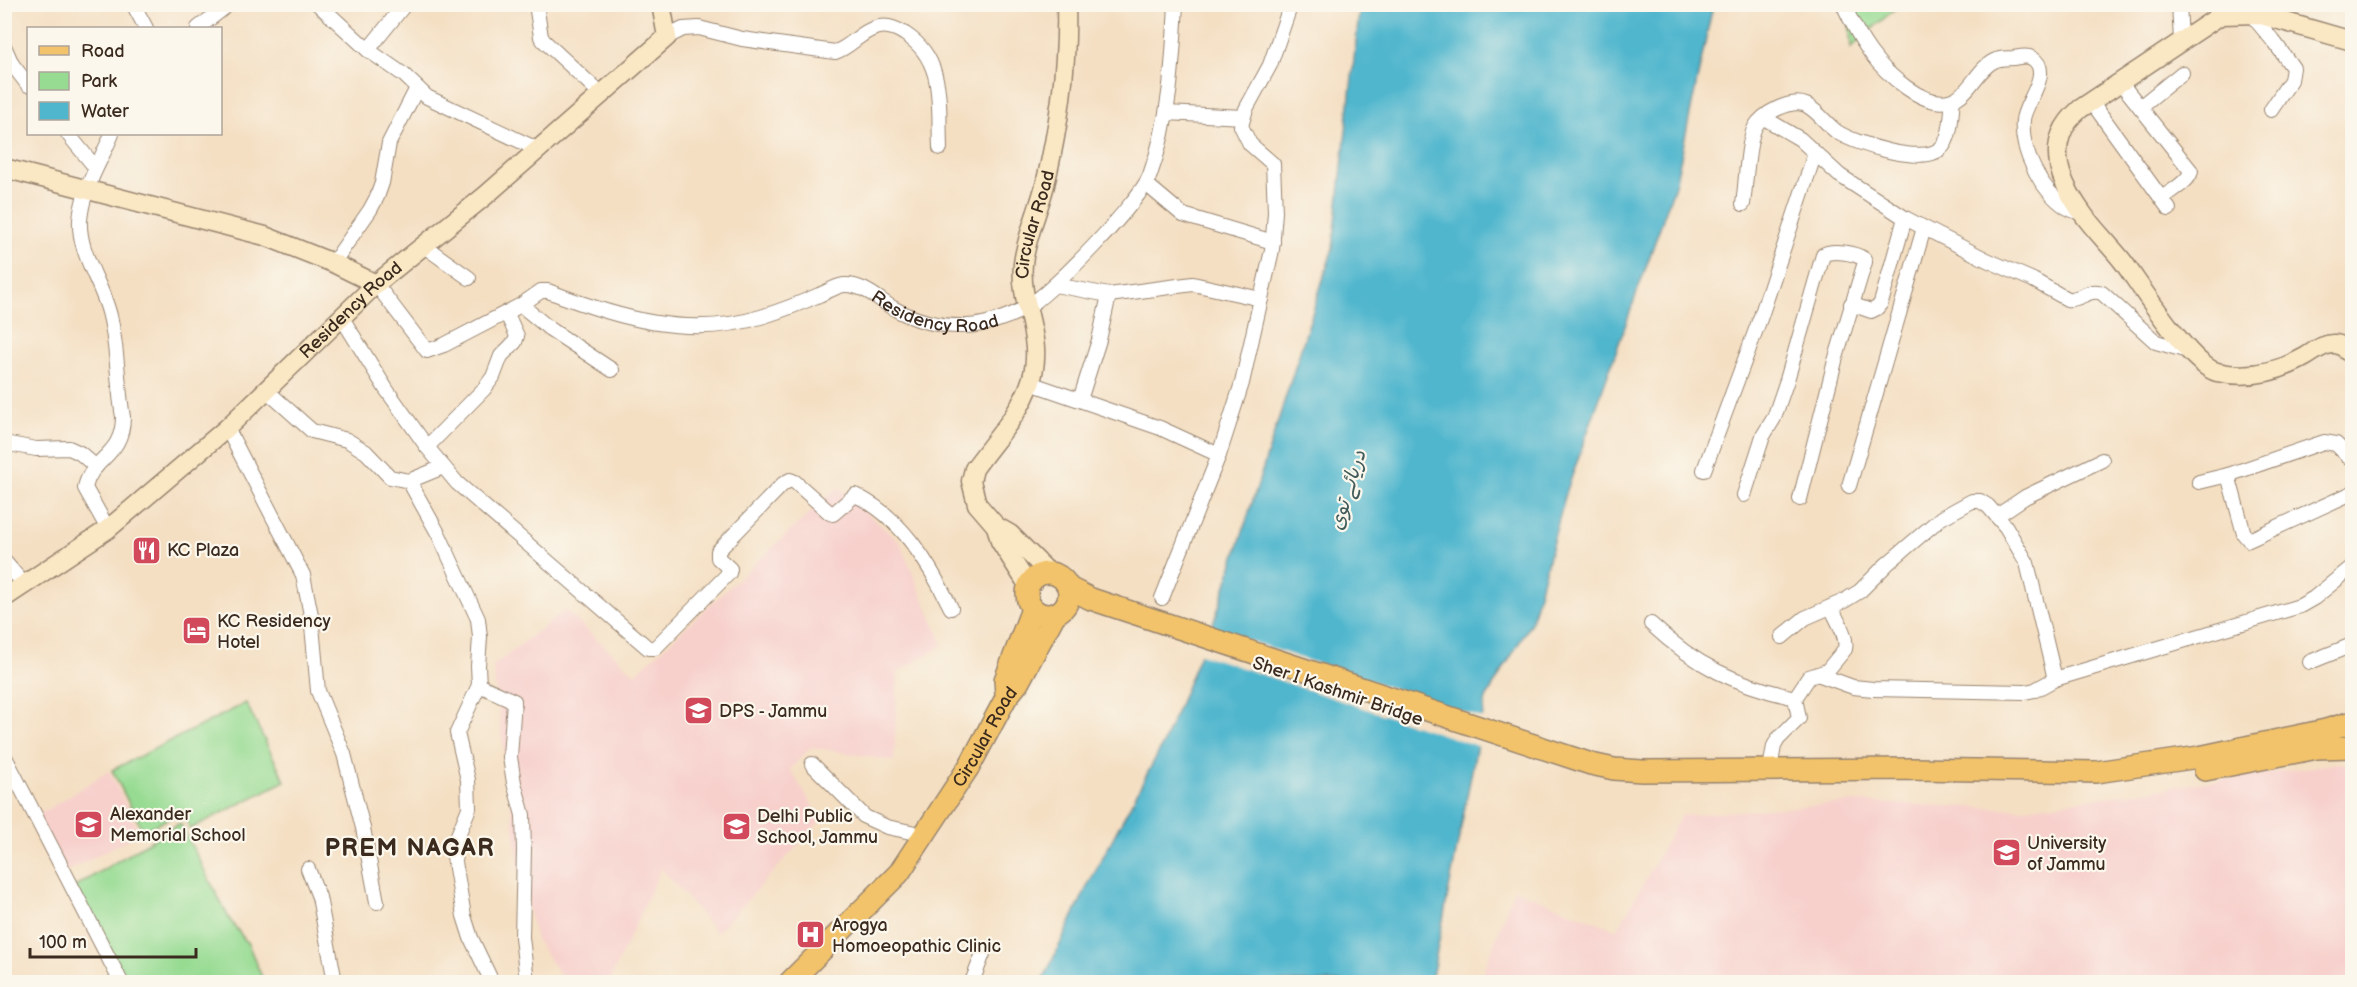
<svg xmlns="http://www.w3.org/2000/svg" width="2357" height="987" font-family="'Balsamiq Sans','Playpen Sans Arabic',sans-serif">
<rect width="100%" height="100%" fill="#fbf7ec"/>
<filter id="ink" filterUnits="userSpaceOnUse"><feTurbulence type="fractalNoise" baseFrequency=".0167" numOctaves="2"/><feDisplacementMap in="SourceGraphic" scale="12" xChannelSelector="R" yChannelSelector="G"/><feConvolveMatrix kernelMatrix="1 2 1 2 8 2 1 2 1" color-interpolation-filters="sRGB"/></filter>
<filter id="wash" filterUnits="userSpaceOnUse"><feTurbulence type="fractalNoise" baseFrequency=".008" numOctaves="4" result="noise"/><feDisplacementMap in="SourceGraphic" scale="24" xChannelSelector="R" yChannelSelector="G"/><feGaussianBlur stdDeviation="1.35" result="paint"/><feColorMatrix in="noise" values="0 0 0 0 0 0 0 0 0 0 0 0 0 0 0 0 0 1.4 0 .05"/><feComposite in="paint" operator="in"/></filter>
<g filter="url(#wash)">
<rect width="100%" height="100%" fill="#f4dfc3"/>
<!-- built -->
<path fill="#f7d0cc" d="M838,487L900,543L943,645L898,672L894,761L811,747L790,769L821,820L717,933L661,868L609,982H565L536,940L520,875L493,666L565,610L635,674Z
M2340,763L2352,766V982H1480L1514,889L1617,930L1681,816L1857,802L2019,809Z
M109,771L140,833L67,871L37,816Z"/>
<!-- green -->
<path fill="#97db93" stroke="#698258" stroke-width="1.5" d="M1848,4L1899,5L1851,48Z
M246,703L285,781L190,829L182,812L143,831L112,770Z
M180,823L230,920L248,944L264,982H124L73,888Z"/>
<!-- water -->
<path fill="#4fb6cd" stroke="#457076" stroke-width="1.5" d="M1360,5H1713L1675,185L1566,493L1531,623L1486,698L1431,982H1042L1088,885L1163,744L1217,613L1333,248Z"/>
<!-- pier -->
<path fill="#f4dfc3" d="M1208,627L1485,719L1480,747L1197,653Z"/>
</g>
<g filter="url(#ink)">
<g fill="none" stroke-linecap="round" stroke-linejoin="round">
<defs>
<g id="street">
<path d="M133,4L146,28"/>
<path d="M318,4L368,50L404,75L427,97L539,150"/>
<path d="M536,4L541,37L544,41L602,95"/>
<path d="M1843,4C1851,21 1859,37 1870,52C1885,73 1925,110 1952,100C1971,93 1978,67 1996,60C2002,58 2008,58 2014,58C2020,57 2026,55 2032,58C2054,72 2024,103 2023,120C2020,151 2041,190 2066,207C2071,210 2078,212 2083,214"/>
<path d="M2179,4L2181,40"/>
<path d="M2250,13L2275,43L2293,68L2291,80L2271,110"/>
<path d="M198,28L229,4"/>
<path d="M667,37L683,29L699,28L742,39L835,52C851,47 859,33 875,28C886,24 896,28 905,34C946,60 938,106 940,148"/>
<path d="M4,46L12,64L28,85"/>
<path d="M368,50L405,4"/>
<path d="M2120,82L2191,171C2189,182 2171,191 2162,198"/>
<path d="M2091,101L2169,209"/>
<path d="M2140,107L2182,73"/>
<path d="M1167,113L1243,117"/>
<path d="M1764,118L1800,139L1839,175L1905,218L1987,260L2033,280L2067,299C2080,301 2088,288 2102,293L2156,342L2188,351"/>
<path d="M68,134L95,167"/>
<path d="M1146,184L1183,215L1273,242"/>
<path d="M1743,204C1746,185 1747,143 1755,127C1762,114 1791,98 1806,105C1818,111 1826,124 1837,132C1856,144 1924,166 1941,148C1952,138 1951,113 1953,100"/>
<path d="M424,246L469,278"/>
<path d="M333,263L370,210L377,197L382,183L389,143L417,88"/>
<path d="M376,284L427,351L444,345L521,305"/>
<path d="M1055,285L1109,295L1193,284L1261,299"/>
<path d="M1851,304L1871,311L1877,308L1881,303L1905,218"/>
<path d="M342,318L386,389L427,447L457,483L648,648H655L729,573L730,569L718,558V551L783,484L790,480L795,482L830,513L833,514L855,495C901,516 930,565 951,608"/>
<path id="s1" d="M612,370L550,329L521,305L541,291H548C618,318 690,340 764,316C783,310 801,303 819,295C827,292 836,286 844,285C863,284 878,299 893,308C916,321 941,327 967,326C987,325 1010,317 1027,307C1052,293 1141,200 1150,175C1170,120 1173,62 1176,4"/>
<path d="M1030,383L1160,428L1219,455"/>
<path d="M266,390L312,431L347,440L355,445L366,452L390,477L409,481L443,467"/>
<path d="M1080,400L1099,340L1109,295"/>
<path d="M227,428L303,575L311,615L318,691L344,754L363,828L377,902"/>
<path d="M4,443L36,449L69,448L80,453L96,467"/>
<path d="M427,447L484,389L493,377L501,356L515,342L517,336L507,314"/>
<path d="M1704,470L1761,316L1815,153"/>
<path d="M2228,475L2244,534L2249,540L2352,493"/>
<path d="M409,481L439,535L478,619L480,637L478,666L479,685L457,733L468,780L469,808L456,840L454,856L464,916L471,938L492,982"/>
<path d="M2199,482L2228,475L2324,442L2336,444L2352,460"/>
<path d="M1849,486L1924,228"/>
<path d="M1744,495L1763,436L1774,418L1787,380L1823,255C1832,249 1855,253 1864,259L1865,262L1835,361L1800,499"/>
<path d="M1997,516L2025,497L2102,460"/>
<path d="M108,529L85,488C91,457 123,457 123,417C117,384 118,349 110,316C103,285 78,253 80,220C83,187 100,163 112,134"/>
<path d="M4,561L24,584"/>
<path d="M1162,598L1219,455L1242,383L1272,250L1275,212L1273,164L1250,144L1241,126L1246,109L1270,65L1291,4"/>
<path d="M1651,624C1696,666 1735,684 1795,698L1809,677L1827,671L1845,649C1848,636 1836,619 1831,607"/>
<path d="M1782,637L1805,618L1844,601L1860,591L1887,564L1941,518L1972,501H1980L1988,506L2006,527L2027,563L2055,679"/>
<path d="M2310,662L2352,645"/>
<path d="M1820,675L1853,687L1873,689L2025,692L2035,690L2055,679L2300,606L2314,598L2352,567"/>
<path d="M479,685L514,701L510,757L514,783L523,815L524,850L522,937L527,982"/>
<path d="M4,755L121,982"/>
<path d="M812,764L865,817L887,827L925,835"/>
<path d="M1770,769L1774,746L1778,739L1799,718L1795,698"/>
<path d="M308,869L319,897L335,982"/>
<path d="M972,982L984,951"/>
</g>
<g id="secondary">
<path d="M2352,41L2258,14L2221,15L2080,109C2062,125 2055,141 2059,165C2062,182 2073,200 2083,214C2095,231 2111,246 2124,263C2142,288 2190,365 2217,372C2248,379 2278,372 2305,357C2314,352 2322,344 2333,344C2341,343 2347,350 2352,355"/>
<path d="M4,168L265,236L333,263L376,284"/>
<path d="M996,526L1000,541L1028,585"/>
<path id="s2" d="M1048,572L1010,534L996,526L977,504L971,481L974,469C993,442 1021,413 1031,381C1045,338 1019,306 1023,264C1026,237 1038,212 1045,185C1059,126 1068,66 1066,4"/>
<path id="s3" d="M4,598L108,529L227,428L376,284L485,196L667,37L661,4"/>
</g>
<g id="primary">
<circle cx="1048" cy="594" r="21"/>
<path d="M1069,588L1091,599L1591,764L1614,769L1642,771L1913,769L2096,772L2199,757L2326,730L2352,722"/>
<path d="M1006,694L1005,680L1032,609"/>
<path d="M2205,770L2317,748L2352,747"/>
<path id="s4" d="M790,982L899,873L970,765L1006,698L1018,683L1055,614"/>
</g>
</defs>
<!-- street casing -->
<use href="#street" stroke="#988470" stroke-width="16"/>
<!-- secondary casing -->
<use href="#secondary" stroke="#988470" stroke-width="21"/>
<!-- primary casing -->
<use href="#primary" stroke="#988470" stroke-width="24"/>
<!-- street -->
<use href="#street" stroke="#fff" stroke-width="14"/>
<!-- secondary -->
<use href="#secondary" stroke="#fae7c3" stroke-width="18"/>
<!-- primary -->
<use href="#primary" stroke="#f2c36a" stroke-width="21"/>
</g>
</g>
<!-- icons -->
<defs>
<symbol id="restaurant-square" viewBox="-11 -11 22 22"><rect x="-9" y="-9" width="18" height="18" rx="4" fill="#d1495b" stroke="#fbf7ec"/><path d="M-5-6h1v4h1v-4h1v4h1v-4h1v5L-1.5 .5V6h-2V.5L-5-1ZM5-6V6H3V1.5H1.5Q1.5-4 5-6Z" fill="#fff"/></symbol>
<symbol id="hotel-square" viewBox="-11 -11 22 22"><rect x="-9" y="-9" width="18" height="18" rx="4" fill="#d1495b" stroke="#fbf7ec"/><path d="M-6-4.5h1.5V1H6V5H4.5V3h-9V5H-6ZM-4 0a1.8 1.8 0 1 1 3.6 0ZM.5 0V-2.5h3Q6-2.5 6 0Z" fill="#fff"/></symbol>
<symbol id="university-square" viewBox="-11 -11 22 22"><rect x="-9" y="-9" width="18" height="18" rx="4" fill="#d1495b" stroke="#fbf7ec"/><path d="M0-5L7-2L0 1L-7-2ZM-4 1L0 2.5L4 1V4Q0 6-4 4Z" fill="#fff"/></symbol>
<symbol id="school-square" viewBox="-11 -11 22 22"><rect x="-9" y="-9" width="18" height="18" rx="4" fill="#d1495b" stroke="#fbf7ec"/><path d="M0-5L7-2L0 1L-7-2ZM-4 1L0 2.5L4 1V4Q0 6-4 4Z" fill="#fff"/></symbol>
<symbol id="hospital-square" viewBox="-11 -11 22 22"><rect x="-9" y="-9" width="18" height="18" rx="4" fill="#d1495b" stroke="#fbf7ec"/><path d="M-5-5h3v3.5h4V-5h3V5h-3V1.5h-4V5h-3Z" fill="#fff"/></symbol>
</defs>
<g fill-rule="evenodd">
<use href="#restaurant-square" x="130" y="534" width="33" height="33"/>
<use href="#hotel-square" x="180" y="614" width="33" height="33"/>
<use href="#university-square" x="682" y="694" width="33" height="33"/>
<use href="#school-square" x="72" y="808" width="33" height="33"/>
<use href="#school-square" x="720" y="810" width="33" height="33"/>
<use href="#university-square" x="1990" y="836" width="33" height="33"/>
<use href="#hospital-square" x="794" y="918" width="33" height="33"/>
</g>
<g text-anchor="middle" stroke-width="4.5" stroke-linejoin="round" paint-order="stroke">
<!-- street labels -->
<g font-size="18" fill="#3b2a1e" stroke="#fbf7ec">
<text dy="6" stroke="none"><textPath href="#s2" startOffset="400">Circular Road</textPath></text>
<text dy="6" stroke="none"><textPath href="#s1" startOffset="549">Residency Road</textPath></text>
<text dy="6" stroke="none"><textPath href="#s3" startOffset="452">Residency Road</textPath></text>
<text transform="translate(1338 691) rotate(19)" y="6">Sher I Kashmir Bridge</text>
<text dy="6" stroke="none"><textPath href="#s4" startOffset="315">Circular Road</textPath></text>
</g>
<!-- poi labels -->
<g font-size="18" fill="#3b2a1e" stroke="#fbf7ec" text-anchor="start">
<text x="167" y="556">KC Plaza</text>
<text x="217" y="627">KC Residency<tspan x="217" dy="21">Hotel</tspan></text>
<text x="719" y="717">DPS - Jammu</text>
<text x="110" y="820">Alexander<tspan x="110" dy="21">Memorial School</tspan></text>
<text x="757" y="822">Delhi Public<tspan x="757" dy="21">School, Jammu</tspan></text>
<text x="2027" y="849">University<tspan x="2027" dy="21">of Jammu</tspan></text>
<text x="832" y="931">Arogya<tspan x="832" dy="21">Homoeopathic Clinic</tspan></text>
</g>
<!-- water labels -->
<g font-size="20" font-style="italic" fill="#425b5b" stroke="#fbf7ec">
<text transform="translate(1347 490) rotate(-73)" y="7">دریائے توی</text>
</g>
<!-- district labels -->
<g font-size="24" font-weight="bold" letter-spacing="1.5" fill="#3b2a1e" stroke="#fbf7ec">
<text x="410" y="856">PREM NAGAR</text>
</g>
</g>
<!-- margin -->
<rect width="2357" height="987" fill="none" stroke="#fbf7ec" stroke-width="24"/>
<!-- legend -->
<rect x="27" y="27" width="195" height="108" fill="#fbf7ec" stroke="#aea59a" stroke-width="1.5"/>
<rect x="39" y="46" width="30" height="9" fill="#f2c36a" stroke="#aea59a" stroke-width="1.5"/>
<text x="81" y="57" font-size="18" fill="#3b2a1e">Road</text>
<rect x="39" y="72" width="30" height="18" fill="#97db93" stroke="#aea59a" stroke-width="1.5"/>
<text x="81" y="87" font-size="18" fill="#3b2a1e">Park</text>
<rect x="39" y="102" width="30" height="18" fill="#4fb6cd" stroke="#aea59a" stroke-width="1.5"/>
<text x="81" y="117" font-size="18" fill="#3b2a1e">Water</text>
<!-- scale -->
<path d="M30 948v9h166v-9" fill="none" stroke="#3b2a1e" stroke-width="3"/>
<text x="39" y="948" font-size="18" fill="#3b2a1e" stroke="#fbf7ec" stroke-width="4.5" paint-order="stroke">100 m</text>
</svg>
